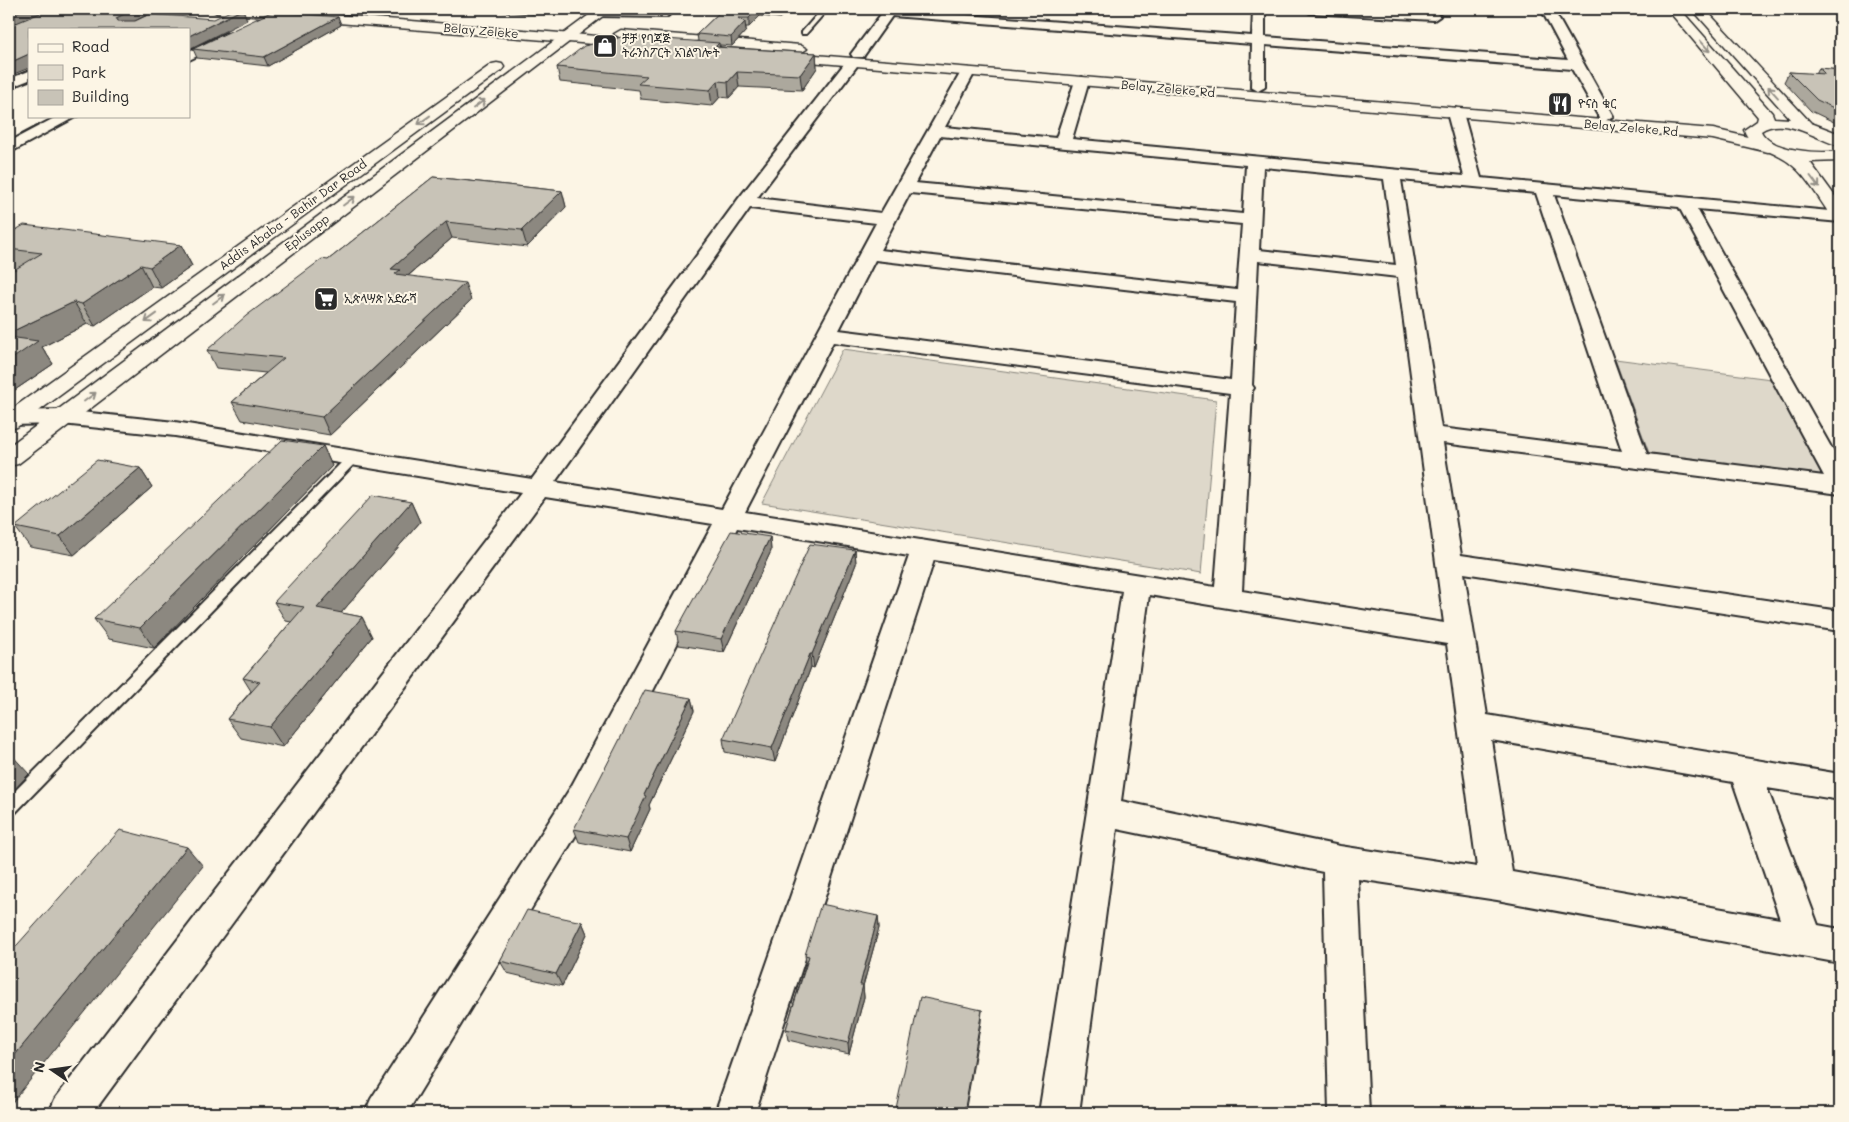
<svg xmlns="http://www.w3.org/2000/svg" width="1849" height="1122" font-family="Mali,'Noto Sans Ethiopic',sans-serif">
<rect width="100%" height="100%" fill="#fcf5e5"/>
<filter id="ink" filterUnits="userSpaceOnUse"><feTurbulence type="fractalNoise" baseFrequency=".02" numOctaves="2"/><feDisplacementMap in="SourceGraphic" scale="10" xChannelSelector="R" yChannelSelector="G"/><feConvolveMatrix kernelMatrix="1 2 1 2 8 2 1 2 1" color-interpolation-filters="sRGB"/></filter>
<g filter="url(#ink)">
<!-- green -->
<path fill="#ded8ca" stroke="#84827a" d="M843,349L1216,400L1201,574L762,503Z
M1615,359L1771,379L1824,477L1649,453Z"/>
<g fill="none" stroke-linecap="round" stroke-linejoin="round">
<defs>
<path id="service" d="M822,9H828L806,34H802V32Z
M597,13H666L669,15L666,17L595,16Z
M352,455L358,459L356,462L15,813L9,815V797L348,456Z"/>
<path id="minor" d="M163,9H179L140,29H123Z
M885,9L1252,36L1253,9H1265V37L1568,60L1541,9H1553L1613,116L1605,121L1600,119L1572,69L1265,45V87L1258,91L1251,87L1252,44L892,16L863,57H853L851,54Z
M1304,9H1373L1434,12L1440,16L1434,20L1310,13Z
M226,33L233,37L231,40L189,60V51Z
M853,58L860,62L757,198L881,213L961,72L968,68L975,72L945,127L1056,138L1075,81L1082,77L1089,81L1072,139L1464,176L1447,113L1455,108L1463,113L1481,178L1840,212V222L1697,209L1840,463V494L1443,443L1461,555L1840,611V631L1464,573L1487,715L1840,774V800L1767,788L1818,925L1840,929V963L1497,900L1358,879L1369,1113H1329L1323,872L1117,829L1079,1113H1039L1122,591L934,560L755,1113H715L909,556L737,528L593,807L407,1113H365L371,1099L571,787L713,524L545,497L93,1113H49L55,1099L521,493L175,436L62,424L9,425V411L62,410L175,422L532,479L739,198L848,59ZM940,136L1246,165L1243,214L915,183ZM1263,167L1384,179L1396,265L1259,250ZM1401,180L1536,193L1622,451L1441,428ZM910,193L1242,224L1237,290L880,250ZM1554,195L1679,207L1824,476L1647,454ZM750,208L876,223L722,509L555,482ZM875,260L1236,302L1231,380L839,330ZM1258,261L1398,277L1444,623L1242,591L1252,391L1254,388L1252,385ZM833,342L1230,393L1215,587L745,512ZM1149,595L1447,644L1477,867L1340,846L1121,801ZM1491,740L1733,782L1780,919L1512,872Z
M29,71V80L9,88V79Z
M58,116H77L9,153V142Z"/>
<path id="tertiary" d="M210,9H263L621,38L614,34L621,30L800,45L807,49L800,53L642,40L648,44L641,48L217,13Z
M779,52L1713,129L1774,143L1776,147L1774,151L1768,152L1713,139L774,59L772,56L774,53Z"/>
<path id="secondary" d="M1667,9H1680L1772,113L1774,118L1790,119L1692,9H1705L1811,123L1840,134V146C1817,140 1785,115 1761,131C1770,152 1821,154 1840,151V161L1810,162L1840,203V221L1833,219C1818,198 1804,169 1780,157C1765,148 1751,148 1744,130L1757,121L1758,117Z"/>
<path id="trunk" d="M597,9H612L18,464L9,466V446Z
M497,63L502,64L504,67L502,70L17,427L9,429V411L492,64Z"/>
</defs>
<!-- service casing -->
<use href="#service" stroke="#2b2b2b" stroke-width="4"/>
<!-- minor casing -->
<use href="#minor" stroke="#2b2b2b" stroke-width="4"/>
<!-- tertiary casing -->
<use href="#tertiary" stroke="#2b2b2b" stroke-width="3"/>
<!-- secondary casing -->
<use href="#secondary" stroke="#2b2b2b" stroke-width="3"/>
<!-- trunk casing -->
<use href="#trunk" stroke="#2b2b2b" stroke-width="3"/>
<!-- service -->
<use href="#service" fill="#fcf5e5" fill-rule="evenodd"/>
<!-- minor -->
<use href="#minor" fill="#fcf5e5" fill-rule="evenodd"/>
<!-- tertiary -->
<use href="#tertiary" fill="#fcf5e5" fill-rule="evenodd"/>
<!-- secondary -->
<use href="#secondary" fill="#fcf5e5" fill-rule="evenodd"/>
<!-- trunk -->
<use href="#trunk" fill="#fcf5e5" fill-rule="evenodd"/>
</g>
<!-- wall -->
<path fill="#aca89d" stroke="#2b2b2b" d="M295,9H370L359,15L295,10Z
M481,9H550L547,11L532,14L481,10Z
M698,9H789L780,18L760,16L749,27H746V31L732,46L720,45V47L816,53L817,68L802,90L739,87L729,98L720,97L712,106L641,99L639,90L560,82L557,67L698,41L697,34L721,11Z
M338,17L341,25L268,66L197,58L193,49Z
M1819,68L1840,70V124L1836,123L1811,111L1784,82L1789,72L1815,74Z
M433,177L562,191L566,207L527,247L452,238L408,276L471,300L330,435L242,420L232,402L266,373L216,368L207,350L328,260Z
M9,234L181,245L192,266L161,288L152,287L95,326L87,324L42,347L53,364L9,394V273L16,269L9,268Z
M323,446L332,466L154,648L109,639L94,619Z
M140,468L152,487L74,555L30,547L15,527Z
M411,502L420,522L341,613L362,617L372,637L283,747L241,738L227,719L251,691L243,678L291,622L286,621L274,602Z
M770,537L771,551L724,652L679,645L676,631Z
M855,550L856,564L814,668L811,667L775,762L725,752L723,739Z
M691,698L694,711L649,805L650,809L630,852L579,842L574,829Z
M878,916L879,928L863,986L864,997L849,1054L788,1040L786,1029L806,963L805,955Z
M582,922L587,934L562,986L507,973L500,961Z"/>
<!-- shaded-wall -->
<path fill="#8c8880" stroke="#2b2b2b" d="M24,9H56L9,27V15Z
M134,9H150L151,12L121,29L116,18Z
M243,9L247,20L189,49V36Z
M357,9H370L359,15Z
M531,9H550L547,11L532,14Z
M758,9H759L760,16L749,27V18Z
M779,9H789L780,18Z
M338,17L341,25L268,66L264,57Z
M745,22L746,31L732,46L731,37Z
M719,43L721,57L715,47Z
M816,53L817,68L802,90L800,75Z
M29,54V68L9,76V63Z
M737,72L739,87L729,98L728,82Z
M718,81L720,97L712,106L710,90Z
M562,191L566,207L527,247L522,230Z
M446,222L452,238L403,280L406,287L391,269Z
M181,245L192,266L161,288L150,267Z
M141,265L152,287L95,326L82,304Z
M465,283L471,300L330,435L322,417Z
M74,302L87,324L42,347L53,364L9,394V333Z
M323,446L332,466L154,648L140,628Z
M140,468L152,487L74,555L60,536Z
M411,502L420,522L328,628L317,608Z
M770,537L771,551L724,652L721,639Z
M855,550L856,564L814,668L812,654Z
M362,617L372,637L283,747L270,727Z
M810,654L811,667L775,762L772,748Z
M691,698L694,711L649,805L650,809L630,852L626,839L644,795Z
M9,752L29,774L9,795Z
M187,847L203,866L10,1105L9,1104V1062Z
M878,916L879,928L863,986L864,997L849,1054L848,1043L860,985Z
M582,922L587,934L562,986L556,974Z
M982,1010L981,1022L965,1113H964Z"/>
<!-- building -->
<path fill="#c8c3b7" stroke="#2b2b2b" d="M9,9H24L9,15Z
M50,9H134L116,18L118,21H135L150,14L214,19L234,9H243L189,36V29H29V54L9,63V26Z
M723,9H758L749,18H738L745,22L731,37L697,34Z
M273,11L338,17L264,57L193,49Z
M626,36L719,43L715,47L816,53L800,75L737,72L728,82L718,81L710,90L638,84L647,76L557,67L584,46Z
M1819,68L1840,70V111L1817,100L1789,72L1825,74Z
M433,177L562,191L522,230L446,222L391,269L400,270L395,274L465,283L322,417L232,402L284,358L207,350L246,316L322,259L328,260Z
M24,225L181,245L150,267L141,265L82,304L74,302L9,333V273L42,253L9,249V234Z
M9,337L38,341L9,361Z
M282,440L323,446L140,628L94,619Z
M97,460L140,468L60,536L15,527Z
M373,495L411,502L317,608L362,617L270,727L227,719L260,682L243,678L304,607L274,602Z
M731,531L770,537L721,639L676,631Z
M810,544L855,550L812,654H810L772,748L723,739Z
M645,690L691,698L644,795L646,796L626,839L574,829Z
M120,830L187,847L9,1062V954Z
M821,904L878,916L860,985H863L848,1043L786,1029L809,956L805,955Z
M527,910L582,922L556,974L500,961Z
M920,997L982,1010L964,1113H895Z"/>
<!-- one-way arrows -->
<defs><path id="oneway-shaft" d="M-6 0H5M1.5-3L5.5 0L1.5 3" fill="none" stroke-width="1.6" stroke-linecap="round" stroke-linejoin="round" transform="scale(1.25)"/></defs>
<g stroke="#949088">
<use href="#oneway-shaft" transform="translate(1705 46) rotate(49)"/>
<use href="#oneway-shaft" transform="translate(1773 92) rotate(-132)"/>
<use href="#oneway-shaft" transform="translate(479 104) rotate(-37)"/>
<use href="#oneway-shaft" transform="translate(424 120) rotate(144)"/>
<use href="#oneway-shaft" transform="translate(1815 182) rotate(53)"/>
<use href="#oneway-shaft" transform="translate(349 201) rotate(-37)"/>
<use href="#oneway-shaft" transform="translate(219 299) rotate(-37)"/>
<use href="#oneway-shaft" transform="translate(151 318) rotate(144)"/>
<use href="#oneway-shaft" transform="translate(90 397) rotate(-37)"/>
</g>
</g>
<!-- icons -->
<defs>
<symbol id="shop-square" viewBox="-11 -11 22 22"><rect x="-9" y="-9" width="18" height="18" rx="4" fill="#2b2b2b" stroke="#fcf5e5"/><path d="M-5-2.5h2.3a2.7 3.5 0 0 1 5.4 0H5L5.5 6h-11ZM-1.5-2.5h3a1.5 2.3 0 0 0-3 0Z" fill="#fff"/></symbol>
<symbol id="restaurant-square" viewBox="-11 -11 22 22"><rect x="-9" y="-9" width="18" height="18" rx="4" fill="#2b2b2b" stroke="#fcf5e5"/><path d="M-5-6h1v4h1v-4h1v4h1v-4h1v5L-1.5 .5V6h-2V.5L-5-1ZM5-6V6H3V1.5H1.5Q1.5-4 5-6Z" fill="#fff"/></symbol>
<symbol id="supermarket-square" viewBox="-11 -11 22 22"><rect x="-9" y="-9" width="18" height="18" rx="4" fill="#2b2b2b" stroke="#fcf5e5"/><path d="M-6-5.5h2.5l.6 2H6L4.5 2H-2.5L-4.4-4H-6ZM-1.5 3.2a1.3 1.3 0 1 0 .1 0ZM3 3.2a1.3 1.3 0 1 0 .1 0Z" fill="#fff"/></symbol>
</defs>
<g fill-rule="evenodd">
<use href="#shop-square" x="591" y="32" width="28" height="28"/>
<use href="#restaurant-square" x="1546" y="90" width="28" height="28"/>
<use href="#supermarket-square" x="312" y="285" width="28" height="28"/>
</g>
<g text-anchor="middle" stroke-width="4" stroke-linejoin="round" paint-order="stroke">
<!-- far-street labels -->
<g font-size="12" fill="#2b2b2b" stroke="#fcf5e5">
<text transform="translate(481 31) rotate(5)" y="4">Belay Zeleke</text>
<text transform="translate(1168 89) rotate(5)" y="4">Belay Zeleke Rd</text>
<text transform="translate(1631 128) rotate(5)" y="4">Belay Zeleke Rd</text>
<text transform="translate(293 215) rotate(-36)" y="4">Addis Ababa - Bahir Dar Road</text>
<text transform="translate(307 233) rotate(-37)" y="4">Eplusapp</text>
</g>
<!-- far-poi labels -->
<g font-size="12" fill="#2b2b2b" stroke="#fcf5e5" text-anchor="start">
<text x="622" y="43">ቻቻ የባጃጅ<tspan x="622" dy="14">ትራንስፖርት አገልግሎት</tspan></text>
<text x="1578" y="108">ዮናስ ቁር</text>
<text x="344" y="303">ኢጵላሣጵ አድራሻ</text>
</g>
</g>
<!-- margin -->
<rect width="1849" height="1122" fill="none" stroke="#fcf5e5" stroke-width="30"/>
<rect x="15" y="15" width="1819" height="1092" fill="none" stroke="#2b2b2b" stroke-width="2" filter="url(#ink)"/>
<!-- legend -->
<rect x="28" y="28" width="162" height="90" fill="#fcf5e5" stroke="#a8a49b"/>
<rect x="38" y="44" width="25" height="8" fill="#fcf5e5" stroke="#a8a49b"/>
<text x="72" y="52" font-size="15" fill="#2b2b2b">Road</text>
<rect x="38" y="65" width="25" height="15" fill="#ded8ca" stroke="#a8a49b"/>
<text x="72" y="78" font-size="15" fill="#2b2b2b">Park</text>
<rect x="38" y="90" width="25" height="15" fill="#c8c3b7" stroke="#a8a49b"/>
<text x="72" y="102" font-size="15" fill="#2b2b2b">Building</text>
<!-- north arrow -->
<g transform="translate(52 1070) rotate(283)" stroke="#fcf5e5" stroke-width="4" paint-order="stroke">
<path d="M0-4L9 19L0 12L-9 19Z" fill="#2b2b2b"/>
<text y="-8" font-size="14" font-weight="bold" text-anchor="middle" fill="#2b2b2b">N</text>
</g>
</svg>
